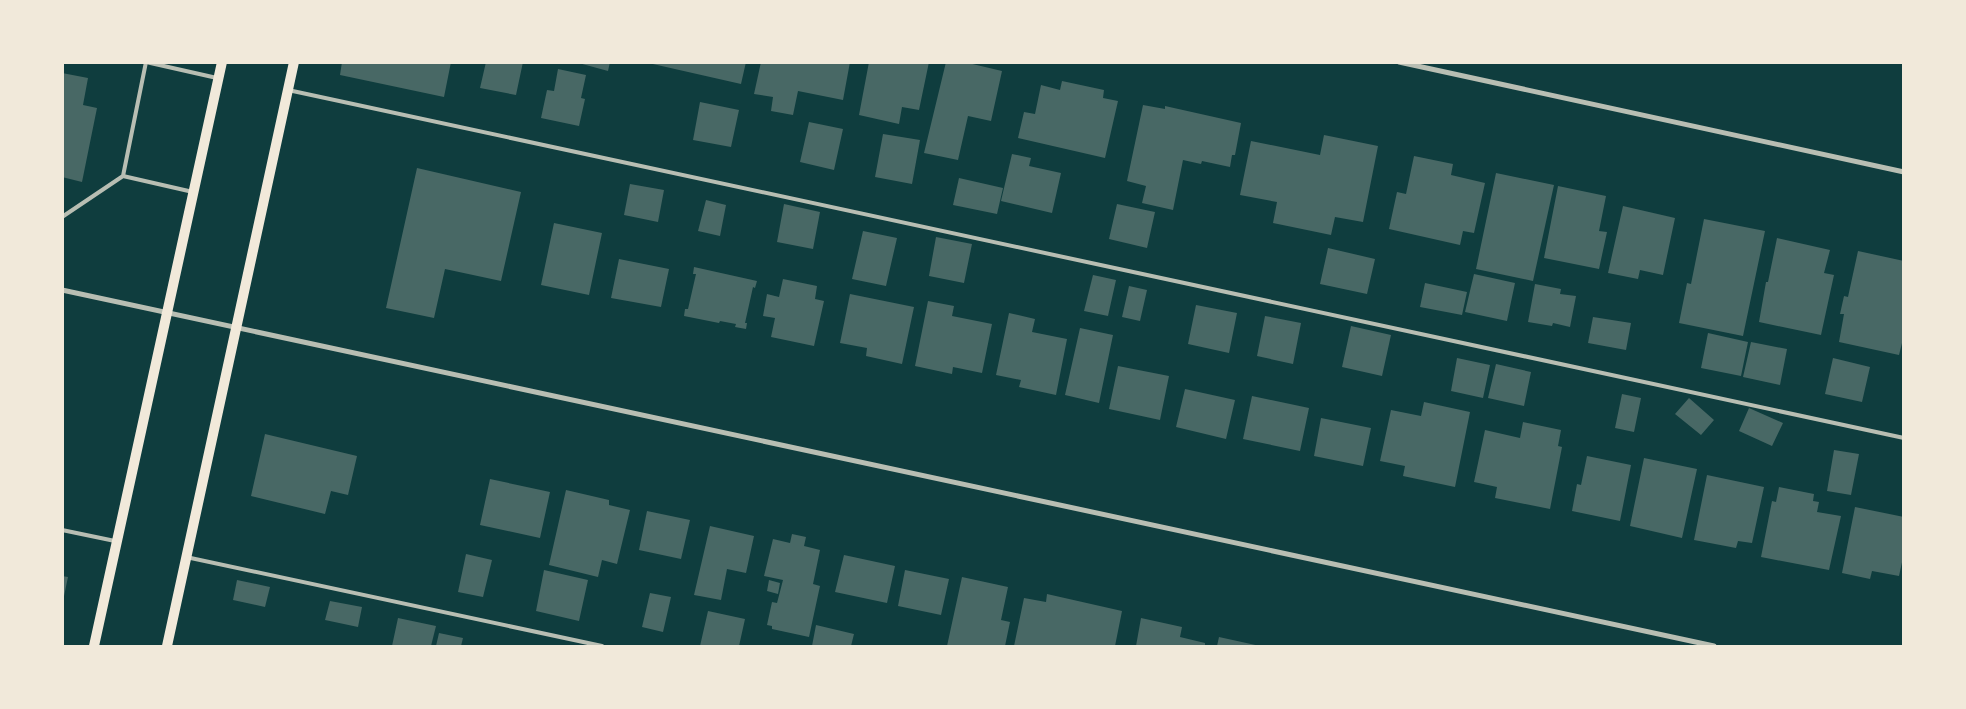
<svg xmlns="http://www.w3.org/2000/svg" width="1966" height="709" font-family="Manrope,sans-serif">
<rect width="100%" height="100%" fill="#0f3d3e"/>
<!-- building -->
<path fill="#486865" d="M342,62H451L444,97L340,75Z
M486,62H523L516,95L480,88Z
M575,62H610L608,71Z
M644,62H746L741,84Z
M761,62H850L843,100L798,91L793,115L771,111L773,97L754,94Z
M869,62H929L919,110L902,107L899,124L859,115Z
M946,62H964L1002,71L991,121L968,116L958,160L924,153Z
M558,69L586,75L581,98L585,99L579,126L541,118L547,90L554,91Z
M62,73L88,78L83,105L97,108L82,182L62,177Z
M1062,81L1104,90L1103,98L1118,101L1105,158L1018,138L1024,112L1035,114L1041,85L1060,90Z
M700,102L739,110L731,147L693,140Z
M1143,105L1165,109V106L1241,123L1235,155H1232L1230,167L1202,161L1201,164L1183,160L1173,210L1142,203L1146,186L1127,181Z
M809,122L843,129L834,170L800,162Z
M883,134L920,140L912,184L875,177Z
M1324,135L1378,146L1363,222L1335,217L1331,235L1273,223L1277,202L1240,195L1251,141L1320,155Z
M1012,154L1031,158L1029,166L1061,173L1052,213L1001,201Z
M1414,156L1453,164L1451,175L1485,183L1474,233L1463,231L1460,245L1389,229L1397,192L1406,194Z
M417,168L521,192L501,281L445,269L434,318L386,308Z
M1496,173L1554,185L1533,281L1476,269Z
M959,178L1003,188L997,214L953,205Z
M630,184L664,190L658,222L624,215Z
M1558,186L1606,196L1599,231L1607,232L1599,269L1544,258Z
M706,200L726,205L720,236L698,231Z
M784,204L820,212L813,249L777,242Z
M1117,204L1155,212L1147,248L1109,239Z
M1623,206L1675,218L1663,275L1640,270L1638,279L1608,273Z
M1704,219L1765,231L1743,336L1679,323L1687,283L1691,284Z
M554,223L602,233L589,295L541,285Z
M863,231L897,238L886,286L852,279Z
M936,237L972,244L964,283L929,276Z
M1777,238L1830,250L1824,273L1834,275L1821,335L1759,322L1766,282H1768Z
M1328,248L1375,259L1367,294L1320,284Z
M1858,251L1904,261V335L1899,355L1839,342L1844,314H1840L1844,296L1848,297Z
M619,259L669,269L661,307L611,298Z
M694,267L757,281L755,288L753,287L745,323H747L746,329L735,327L736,324L720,321L719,323L684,316L685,309H688L696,274H693Z
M1474,274L1515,283L1507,321L1465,312Z
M1093,275L1116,280L1108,316L1084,311Z
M783,279L817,286L815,299L824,301L814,346L771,337L775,318L763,316L767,294L779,297Z
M1425,283L1467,292L1462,315L1420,307Z
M1535,284L1561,289L1560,294L1576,296L1570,327L1553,323L1552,326L1528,322Z
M1129,286L1147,290L1140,321L1122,317Z
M850,294L914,307L902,364L866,356L867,348L840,343Z
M928,301L954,306L952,316L992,324L982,373L953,367L952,374L915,366Z
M1196,305L1237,313L1229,353L1188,344Z
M1009,313L1035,319L1032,332L1067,339L1056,395L1019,387L1021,380L996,375Z
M1265,316L1301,323L1293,364L1257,356Z
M1593,317L1631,323L1626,350L1588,343Z
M1351,326L1391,335L1382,376L1342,367Z
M1080,328L1113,335L1099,403L1065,395Z
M1708,333L1748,342L1741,376L1701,368Z
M1751,342L1787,349L1780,385L1743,377Z
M1457,358L1490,365L1483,398L1451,391Z
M1833,358L1870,367L1862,402L1825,394Z
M1496,364L1531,372L1524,406L1488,398Z
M1118,366L1169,376L1160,420L1109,409Z
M1185,389L1235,400L1226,439L1176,427Z
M1622,394L1641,398L1634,432L1615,428Z
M1252,396L1309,408L1300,451L1243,439Z
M1689,398L1714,420L1701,435L1675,414Z
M1424,402L1470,412L1455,487L1403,476L1405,466L1380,461L1391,410L1421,416Z
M1749,408L1783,423L1772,446L1739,431Z
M1321,418L1371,428L1363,466L1314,456Z
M1523,422L1561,430L1558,446L1562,447L1550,509L1495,498L1497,487L1474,482L1485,430L1520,438Z
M265,434L357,456L348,495L331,491L325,514L251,496Z
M1834,450L1859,454L1851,495L1827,491Z
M1587,456L1631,465L1620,521L1572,511L1577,484L1581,485Z
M1644,458L1697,469L1682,538L1630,526Z
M1707,475L1764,487L1752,543L1738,541L1736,548L1694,540Z
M490,479L550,492L540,538L480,525Z
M1779,487L1814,494L1813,501L1819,502L1817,512L1841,516L1829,570L1761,557L1772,501L1776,502Z
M566,490L609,500V505L630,510L617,564L602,560L598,577L549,565Z
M1855,507L1904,517V553L1899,576L1872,571L1870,579L1842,573Z
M647,511L690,520L681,559L639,550Z
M710,526L754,536L746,573L727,569L721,600L694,595Z
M792,534L806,537L804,546L820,550L813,584L820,586L809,637L772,629V626L767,625L772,602L777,603L783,580L764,576L773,539L790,543Z
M466,554L492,560L483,597L458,592Z
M844,555L895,566L887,603L835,592Z
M544,570L588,580L579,621L536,611Z
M905,570L949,579L941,615L898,606Z
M62,576L68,577L63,601L62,600Z
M962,577L1008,587L1001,620L1010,622L1005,646H947Z
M237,580L270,587L265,607L233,600Z
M769,580L780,583L778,594L767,591Z
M650,593L671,597L663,632L642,627Z
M1047,594L1122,611L1115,646H1014L1024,598L1046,602Z
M330,601L362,607L358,627L325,620Z
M708,611L745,619L739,646H700Z
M398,618L436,626L431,646H392Z
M1141,618L1182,627L1180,637L1205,643V646H1136Z
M816,625L854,634L851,646H812Z
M439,633L463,638L461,646H436Z
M1219,637L1260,646H1217Z"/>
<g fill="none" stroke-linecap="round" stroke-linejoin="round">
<!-- service -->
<path stroke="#b8beb3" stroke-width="4" d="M146,62L217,78
M288,90L1904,438
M123,176L146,62
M62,217L123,176L193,192
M62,530L115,541
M186,557L602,646"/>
<!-- minor -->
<path stroke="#b8beb3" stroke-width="5" d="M1399,62L1904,172
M62,290L1714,646"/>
<!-- secondary -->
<path stroke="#f1e9da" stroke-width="10" d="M94,646L222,62
M167,646L294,62"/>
</g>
<!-- border -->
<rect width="1966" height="709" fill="none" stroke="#f1e9da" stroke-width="128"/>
</svg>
